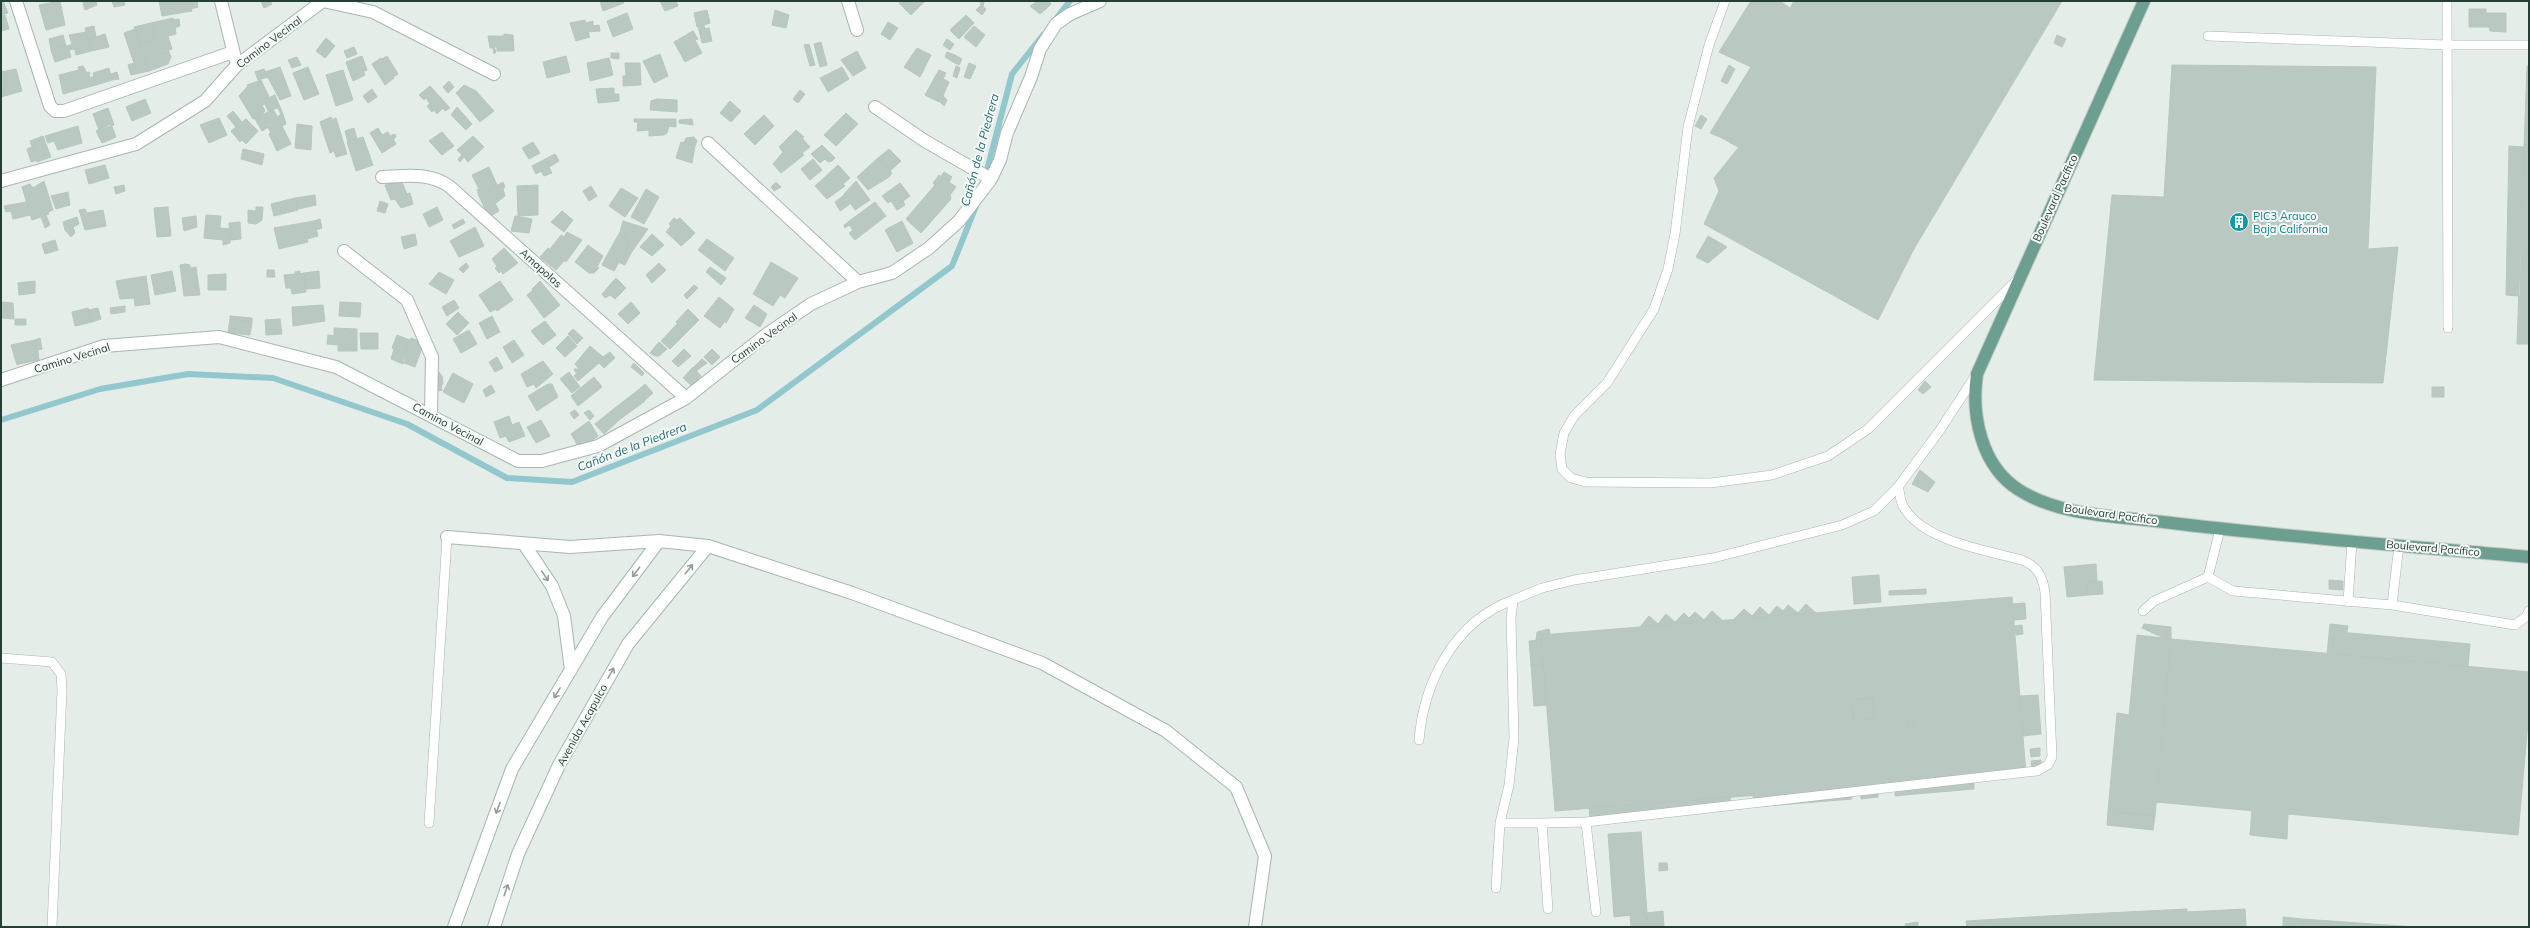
<svg xmlns="http://www.w3.org/2000/svg" width="2530" height="928" font-family="Mulish,sans-serif">
<rect width="100%" height="100%" fill="#e5ede9"/>
<g fill="none" stroke-linecap="round" stroke-linejoin="round">
<!-- stream -->
<path stroke="#92c7cd" stroke-width="6" d="M1055,20L1070,1
M985,178L1012,74L1043,35
M1,420L100,389L188,374L273,378L407,424L507,478L572,482L757,410L952,266L977,204"/>
</g>
<!-- building -->
<path fill="#bac8c2" stroke="#b8c6c0" fill-rule="evenodd" d="M1,1H3L8,13L1,15Z
M60,1L65,25L46,30L39,5Z
M89,1H96L97,5L85,10L83,3Z
M112,1H124L125,5L114,7Z
M159,1H197L198,7L191,9L192,11L162,16Z
M261,1H270L272,4L264,8Z
M600,1H623L624,3L603,11Z
M660,1H676L678,6L665,11Z
M901,1H925L911,15L899,3Z
M980,1H984L983,7L986,9L982,15L976,10L981,5Z
M1038,1L1046,9L1040,14L1030,6Z
M1038,1H1049L1051,4L1046,9Z
M1751,1H1780L1790,8L1794,1H2062L1915,247L1722,138L1710,133L1751,67L1719,52Z
M2469,9H2486V13H2506V32L2490,31L2489,27H2469Z
M707,10L710,23L697,27L694,13Z
M775,10L789,15L786,28L772,25Z
M627,13L633,29L613,37L607,21Z
M5,15L9,29L1,31V16Z
M966,15L974,23L959,39L950,30Z
M173,18V20L179,19L180,26L175,28L176,34L168,36L172,49L145,57L140,43L156,38L151,23Z
M585,20L586,23L593,21V26L599,25L600,31L588,32L590,37L576,41L570,23Z
M888,22L898,28L890,40L881,34Z
M151,23L156,38L140,43L134,27Z
M704,25L705,29L709,28L712,41L702,43L698,26Z
M94,26L96,37L88,39L85,28Z
M974,26L985,35L976,47L964,37Z
M135,29L149,71L131,75L128,65L134,63L124,33Z
M693,31L698,39L695,40L702,53L685,62L674,42Z
M86,32L88,39L72,44L69,35Z
M105,34L109,47L91,51L87,40Z
M504,34L513,35L514,51H497V47H494L496,52L494,54L493,48H490L488,36H504Z
M63,35L66,46L51,50L49,39Z
M2057,35L2066,39L2062,47L2054,43Z
M326,38L335,46L325,58L316,51Z
M947,39L954,44L950,50L943,45Z
M87,40L91,51L76,55L74,44Z
M821,42L827,65L820,67L814,44Z
M74,44L75,49L69,50L71,57L55,62L51,50Z
M809,44L815,65L810,66L804,45Z
M354,47L357,54L347,58L344,51Z
M917,48L931,55L920,77L904,67Z
M168,49L171,57L168,64L149,71L145,57Z
M857,51L866,68L853,76L841,60Z
M947,52L955,55L953,62L945,57Z
M611,53H619V59L611,58Z
M660,54L668,76L654,83L643,61Z
M955,55L962,59L959,65L953,62Z
M362,56L367,70L351,76L346,62Z
M387,56L398,74L393,77L382,59Z
M566,56L570,72L547,78L543,62Z
M297,57L301,65L292,68L288,60Z
M381,58L394,78L385,85L372,64Z
M609,58L613,75L590,81L587,63Z
M625,63H640L641,85L623,86V76H626Z
M969,63L976,66L970,79L964,77Z
M1729,65L1735,69L1727,84L1721,81Z
M2172,65L2376,67L2368,249L2398,247L2383,383L2094,380L2112,195L2164,197Z
M83,66L87,73L90,72L89,78L94,76L96,85L63,94L59,75L79,70L78,67Z
M956,66L960,68L957,78L953,76Z
M2527,66H2529V344H2517Z
M280,67L291,96L280,100L265,72Z
M308,67L319,94L304,100L293,73Z
M842,67L849,79L828,92L820,78Z
M109,68L112,80L96,85L93,73Z
M16,69L22,91L1,97V72Z
M264,69L268,77L258,80L255,72Z
M343,70L353,100L336,106L326,75Z
M939,70L946,73L943,79L936,75Z
M363,71L365,75L353,81L351,76Z
M117,72L119,79L112,80L111,74Z
M936,75L949,82L943,96L929,88Z
M261,80L269,97L256,103L247,85Z
M449,81L454,87L448,93L443,87Z
M464,85L476,91L494,111L480,122L456,93Z
M248,86L255,101L245,106L239,96Z
M430,86L441,98L430,104L426,98L424,100L419,95Z
M614,88V94H619V101L598,103L596,89Z
M929,88L943,96L939,102L925,95Z
M372,89L377,97L368,103L363,96Z
M800,90L805,94L798,103L793,99Z
M275,95L283,114L277,117L281,115L278,108L268,111L265,104L258,107L256,103Z
M943,96L947,100L944,106L939,101Z
M441,98L450,108L445,111L443,108L437,114L434,110L441,106L437,101Z
M145,99L151,113L132,121L126,107Z
M657,99L677,100V112L650,110L651,101Z
M436,100L441,106L432,112L427,106Z
M255,101L258,107L262,105L265,111L261,116L253,119L245,106Z
M730,101L741,111L731,122L720,113Z
M457,107L472,124L466,130L451,115Z
M108,108L114,125L99,130L93,114Z
M273,109L279,120L262,131L255,119Z
M233,111L242,122L246,119L258,131L246,144L242,140L240,142L231,131L236,127L227,116Z
M846,113L858,124L836,146L824,135Z
M283,114L286,124L282,126L277,117Z
M764,115L774,126L755,145L744,134Z
M1701,115L1707,119L1701,129L1695,126Z
M331,117L332,120L336,118L347,154L336,157L334,151L330,153L320,122Z
M219,118L227,135L209,143L200,125Z
M634,119H676V127L669,126L667,133L664,135L649,136V130L637,131L638,122H634Z
M692,119L693,125L679,123V120Z
M279,120L282,126L271,133L267,126Z
M111,124L116,137L102,143L96,131Z
M297,124L312,126L311,150L295,148Z
M78,126L82,143L58,150L54,141L48,143L45,136Z
M282,126L291,144L277,151L269,134Z
M354,128L357,139L348,142L345,131Z
M378,128L382,135L388,132L390,136L395,134L396,137L393,139L396,144L382,153L370,133Z
M796,130L804,137L795,145L788,138Z
M442,132L454,146L442,155L429,141Z
M43,136L51,157L37,162L30,141Z
M473,136L484,147L468,162L464,157L460,162L458,159L462,155L457,150Z
M363,137L373,165L356,171L347,142Z
M694,137L697,141L695,146L684,143L686,138Z
M788,138L795,145L802,138L810,147L802,153L804,155L781,173L773,164L783,152L779,147Z
M533,142L540,153L529,159L522,148Z
M681,142L695,146L692,163L676,158Z
M822,145L835,158L832,161L828,162L825,159L820,163L811,154Z
M2509,146L2524,147L2520,296L2506,295Z
M32,147L37,160L31,162L27,149Z
M1739,147L1915,247L1878,320L1704,224L1719,191L1714,178Z
M243,149L264,154L262,165L241,159Z
M889,149L899,159L888,169L878,158Z
M555,154L559,161L549,167L552,173L544,176L541,171L536,174L532,166Z
M878,158L888,169L899,159L901,161L890,171L892,173L889,177L868,190L857,177Z
M813,159L822,170L810,180L801,169Z
M105,165L109,178L89,184L85,170Z
M838,165L850,178L843,184L845,186L827,199L815,186Z
M489,167L497,185L479,196L477,190L479,189L472,175Z
M944,172L952,177L949,182L941,176Z
M939,175L956,187L950,195L951,199L921,233L906,219L935,185L933,183Z
M401,180L407,194L410,193L413,204L401,208L395,199L391,200L385,185Z
M44,181L53,210L48,212L49,214L32,220L22,187L30,184L33,188Z
M856,181L870,200L855,210L844,194Z
M503,182L505,187L503,189L505,196L500,194L496,186Z
M776,182L781,187L774,191L771,187Z
M900,183L910,196L903,201L905,205L897,210L891,201L888,203L882,196Z
M124,185L125,191L116,194L114,187Z
M538,185V215L518,216L517,186Z
M496,186L500,194L505,196L496,203L489,191H487Z
M591,186L597,196L589,201L583,191Z
M621,188L638,198L625,217L609,206Z
M646,189L659,197L644,224L631,217Z
M489,191L499,211L489,217L479,196Z
M68,192L70,205L56,209L51,196Z
M315,195L316,205L298,209L295,198Z
M844,195L850,204L840,211L835,202Z
M295,198L298,210L274,216L271,204Z
M380,201L388,204L385,213L377,211Z
M27,202L30,215L13,219L11,211L6,212L4,206Z
M875,202L886,216L855,240L849,233L853,230L849,225L845,228L844,225Z
M168,207L171,236L157,237L154,208Z
M256,207H263L262,220L256,224L248,223V210L256,211Z
M437,207L443,220L429,227L423,214Z
M85,209L87,213L103,210L106,226L85,230L79,210Z
M562,211L573,220L564,232L551,222Z
M46,215L50,225L45,228L41,217Z
M206,215L221,216L220,228L230,229V243L223,245V240L204,238Z
M196,216L197,227L184,231L182,218Z
M515,216L532,219L529,233L511,231Z
M77,217L79,224L73,227L75,233L71,237L65,230L63,222Z
M674,218L677,220L680,218L695,233L688,240L682,234L675,240L666,232L671,226L669,224Z
M320,219L322,228L316,230L314,221Z
M463,219L465,223L454,229L452,225Z
M314,221L318,236L307,239L308,242L279,249L274,228Z
M623,221L648,229L631,253L627,250L630,242L623,238L625,235L620,232Z
M902,221L913,243L897,252L885,230Z
M240,222L241,239L230,240L229,223Z
M475,227L484,246L459,257L450,241Z
M567,232L582,240L566,262L550,249L561,235L564,237Z
M620,232L625,235L623,238L630,242L627,250L631,253L625,265L606,257Z
M415,234L417,245L404,249L401,237Z
M652,234L664,245L652,256L640,247Z
M682,234L688,240L681,246L675,240Z
M1708,236L1727,247L1708,263L1696,257Z
M707,239L734,258L725,271L698,250Z
M55,240L58,250L45,254L42,244Z
M588,245L603,256L597,267L599,268L594,273H589L575,262Z
M504,248L518,263L503,274L501,271L499,273L495,268L497,266L492,259Z
M548,248L564,261L556,270L540,257Z
M606,257L619,262L614,271L602,265Z
M771,262L798,278L785,298L780,295L773,306L753,294Z
M466,263L469,267L463,273L459,269Z
M659,263L666,270L652,283L646,275Z
M185,264L190,265V268L196,267L200,295L184,296L180,265Z
M710,267L726,278L721,285L706,272Z
M267,270H274L275,277H267Z
M172,271L176,291L155,295L151,275Z
M300,271V274L304,273L306,292L292,294L291,288H286L284,275L295,274V272Z
M319,271L320,288L306,289L304,273Z
M439,272L454,280L446,294L429,284Z
M226,274V290H208V275Z
M146,276L150,304L135,306L134,298L120,299L116,281Z
M616,278L626,288L615,299L610,295L605,298L602,294Z
M35,281V293L19,295L18,283Z
M500,281L513,300L497,311L496,309L490,312L479,295Z
M540,281L560,305L554,310L547,302L544,305L532,289Z
M694,285L698,288L687,299L684,295Z
M533,290L544,305L547,302L554,310L544,318L527,295Z
M719,297L734,309L726,323L725,321L720,328L704,316Z
M454,300L459,308L447,316L442,307Z
M1,302L13,303L14,319L1,318Z
M340,302L361,303L360,317L339,316Z
M631,302L640,313L628,324L618,314Z
M323,305L325,321L293,326L292,307Z
M754,305L767,314L760,327L745,318Z
M125,306V312L111,314L110,308Z
M88,308L92,322L75,326L72,312Z
M98,308L101,319L92,322L89,310Z
M688,309L699,320L686,333L676,322Z
M458,312L469,323L457,335L446,324Z
M230,316L252,318V322L230,319Z
M492,316L500,332L487,339L479,323Z
M15,319H26V325H15Z
M230,319L252,322L250,335L228,333Z
M280,319L282,334L266,335L265,320Z
M545,321L556,335L543,345L531,331Z
M677,324L686,333L670,349L661,341Z
M334,328L357,329V351H338V345L327,344L328,335L334,336Z
M573,329L583,338L577,344L568,334Z
M469,330L477,344L461,353L453,339Z
M360,333H378V349H361Z
M397,335L410,340L403,364L391,359L394,349L392,348Z
M568,336L577,346L565,357L556,348Z
M40,338L42,349L37,350L35,340Z
M411,338L424,343L415,367L402,362Z
M35,340L38,352L17,356L19,364L17,365L11,345Z
M514,340L524,355L512,363L503,347Z
M659,342L667,349L659,356H655L650,353Z
M590,346L603,357L610,352L615,358L604,368L599,363L578,381L574,376L578,372H575L574,369H579L575,364Z
M684,349L691,356L678,367L672,361Z
M712,349L720,357L712,365L704,357Z
M32,352H38L39,360L19,364L17,356Z
M497,357L503,368L495,372L489,362Z
M702,359L707,363L696,371L693,368Z
M543,361L553,374L536,388L534,384L527,387L521,374Z
M634,363L644,373L642,376L631,367Z
M693,367L701,376L692,386L683,378Z
M438,371L442,376L443,384L441,386L442,390L439,391L436,375H438Z
M569,372L580,387L572,393L560,379Z
M453,373L473,384L464,403L443,392Z
M594,377L602,387L578,406L571,396Z
M1925,381L1931,387L1923,394L1918,390Z
M548,384H552L558,397L537,411L528,396Z
M645,384L653,393L645,400L637,391Z
M491,385L495,392L486,397L483,390Z
M2432,387H2444V397H2432Z
M637,391L645,401L619,420L611,411Z
M575,410L579,415L574,419L570,413Z
M589,410L594,416L590,420L584,413Z
M611,411L619,420L604,434L595,424Z
M509,416L512,425L519,422L525,436L509,442L506,436L500,438L494,422Z
M541,420L550,436L536,443L527,427Z
M589,421L598,436L580,449L571,434Z
M1920,470L1935,482L1928,492L1912,484Z
M2096,564L2097,581L2087,582L2088,595L2067,597L2064,567Z
M1879,575L1881,602L1854,604L1852,577Z
M2329,580L2343,581V590L2329,589Z
M2102,581L2103,594L2088,595L2087,582Z
M1926,589V594L1889,595V591Z
M2012,597L2026,774L1555,811L1541,635ZM1873,698L1874,719L1853,720L1852,700ZM1961,716V723L1955,724L1954,717ZM1914,719V727H1908V720ZM1862,724H1868V731H1862Z
M2025,603L2026,619L2014,620L2013,604Z
M1806,604L1816,613L1734,619L1744,609L1752,616L1760,607L1769,615L1777,606L1783,611L1788,605L1798,613Z
M1712,611L1722,620L1640,627L1649,616L1658,624L1666,614L1675,622L1684,613L1689,618L1695,612L1704,620Z
M2144,624L2171,627V639L2164,638L2142,628Z
M2330,624L2348,626L2347,632H2339L2335,635L2333,654H2327Z
M2022,625L2023,634L2016,635L2015,626Z
M1549,629L1550,634L1541,635V640H1536L1537,632Z
M2339,632L2470,644L2468,666L2333,654L2335,635Z
M2137,635L2171,639L2155,816L2108,811L2117,713L2129,715Z
M2171,639L2529,672V711L2518,835L2156,802Z
M1541,640L1543,664L1531,665L1529,641Z
M1543,664L1547,705L1534,706L1531,665Z
M2038,695L2041,734L2023,736L2020,696Z
M1873,698L1874,719L1853,720L1852,700Z
M1961,716V723L1955,724L1954,717Z
M1914,719V727H1908V720Z
M1862,724H1868V731H1862Z
M2040,748V756L2031,757L2030,749Z
M2041,760V767L2032,768L2031,761Z
M1974,778V789L1916,794L1915,783Z
M1915,783L1916,794L1895,796V785Z
M1878,786V797L1861,799L1860,787Z
M1851,788L1852,799L1754,807L1753,796Z
M1730,797L1731,809L1590,819L1589,808Z
M2252,810L2288,814L2287,839L2250,835Z
M2108,811L2155,816L2153,830L2107,825Z
M1641,832L1647,913L1614,917L1608,834Z
M1659,863H1667L1668,870L1659,871Z
M2187,909V912L2245,909L2246,927H2048L2047,916Z
M1663,911L1664,927H1648L1647,913Z
M1647,913L1648,927H1631L1630,914Z
M2047,916L2048,927H1967L1966,921Z
M2283,917L2302,919V927H2283Z
M2302,919L2416,927H2302Z
M1918,922V927H1906L1905,924Z"/>
<g fill="none" stroke-linecap="round" stroke-linejoin="round">
<defs>
<path id="service" d="M1725,1L1709,45L1688,127L1675,234L1668,269L1654,309L1607,383L1574,416L1564,433L1560,454L1562,469L1571,478L1586,482L1711,483L1772,475L1828,456L1868,429L2017,280
M2447,1L2448,328
M2208,36L2447,45H2529
M2220,529L2208,577L2233,591L2392,605L2515,625L2526,617L2529,611
M2348,602L2352,541
M2392,605L2399,545
M2143,611L2154,601L2208,577
M1,658L52,662L61,674L62,690L52,927
M1419,740C1424,681 1455,621 1513,600
M1586,822L1596,912
M429,823L447,537
M1500,823H1542L1548,909
M1542,823L1586,822L2037,771L2048,765L2052,757L2045,592C2042,575 2038,567 2022,560C1986,550 1920,541 1902,504C1900,499 1900,492 1898,487
M1496,888L1500,823L1509,785L1514,738L1511,618L1513,600L1542,588L1574,580L1713,558L1842,525L1874,511L1898,487L1940,430L1976,375"/>
<path id="minor" d="M16,1L50,106L55,111H64L233,52
M221,1L235,58
M323,1L373,12L494,74
M848,1L857,30
M875,107L925,141L991,179
M708,143L858,282
M382,177C406,176 428,172 449,186L686,398
M1,181L136,144L205,101L236,66L323,1
M344,251L407,300L432,357L431,414
M1,380L104,346L219,337L336,367L518,461H542L598,446L686,398L767,334L811,304L858,282L892,273L929,248L959,221L991,179L1000,160L1007,133L1031,77L1040,49L1056,24L1070,14L1100,1
M447,537L570,547L659,541L708,546L852,593L1042,663L1166,731L1236,787L1265,856L1255,927"/>
<path id="secondary" d="M524,544L552,586L564,616L571,670
M454,927L512,769L602,617L659,541
M494,927L518,854L559,765L628,644L708,546"/>
<path id="primary" d="M2144,1L1977,374C1971,415 1981,466 2019,490C2060,516 2116,516 2163,522C2285,537 2407,546 2529,557"/>
</defs>
<!-- service casing -->
<use href="#service" stroke="#a8b5b0" stroke-width="10"/>
<!-- minor casing -->
<use href="#minor" stroke="#a8b5b0" stroke-width="14"/>
<!-- secondary casing -->
<use href="#secondary" stroke="#a4b8b0" stroke-width="14"/>
<!-- primary casing -->
<use href="#primary" stroke="#c2c9c7" stroke-width="14"/>
<!-- service -->
<use href="#service" stroke="#fff" stroke-width="9"/>
<!-- minor -->
<use href="#minor" stroke="#fff" stroke-width="12"/>
<!-- secondary -->
<use href="#secondary" stroke="#fff" stroke-width="12"/>
<!-- primary -->
<use href="#primary" stroke="#6d9f90" stroke-width="12"/>
</g>
<!-- one-way arrows -->
<defs><path id="oneway-shaft" d="M-6 0H5M1.5-3L5.5 0L1.5 3" fill="none" stroke-width="1.6" stroke-linecap="round" stroke-linejoin="round"/></defs>
<g stroke="#929e9a">
<use href="#oneway-shaft" transform="translate(689 569) rotate(-51)"/>
<use href="#oneway-shaft" transform="translate(636 572) rotate(127)"/>
<use href="#oneway-shaft" transform="translate(545 576) rotate(56)"/>
<use href="#oneway-shaft" transform="translate(611 673) rotate(-60)"/>
<use href="#oneway-shaft" transform="translate(557 693) rotate(121)"/>
<use href="#oneway-shaft" transform="translate(498 808) rotate(111)"/>
<use href="#oneway-shaft" transform="translate(506 890) rotate(-71)"/>
</g>
<!-- icons -->
<defs>
<symbol id="building-disc" viewBox="-11 -11 22 22"><circle r="9.5" fill="#0f9aa8" stroke="#f6faf7"/><path d="M-4-6H4V6H1V3H-1V6H-4ZM-2.5-4.3h1.7v1.8h-1.7ZM.8-4.3h1.7v1.8H.8ZM-2.5-1h1.7V.8h-1.7ZM.8-1h1.7V.8H.8Z" fill="#fff"/></symbol>
</defs>
<g fill-rule="evenodd">
<use href="#building-disc" x="2228" y="211" width="22" height="22"/>
</g>
<g text-anchor="middle" stroke-width="4" stroke-linejoin="round" paint-order="stroke">
<!-- street labels -->
<g font-size="11" fill="#253e36" stroke="#f6faf7">
<text transform="translate(269 42) rotate(-37)" y="4">Camino Vecinal</text>
<text transform="translate(2055 198) rotate(-66)" y="4">Boulevard Pacífico</text>
<text transform="translate(541 268) rotate(42)" y="4">Amapolas</text>
<text transform="translate(764 338) rotate(-36)" y="4">Camino Vecinal</text>
<text transform="translate(72 358) rotate(-17)" y="4">Camino Vecinal</text>
<text transform="translate(448 424) rotate(28)" y="4">Camino Vecinal</text>
<text transform="translate(2111 514) rotate(8)" y="4">Boulevard Pacífico</text>
<text transform="translate(2433 548) rotate(5)" y="4">Boulevard Pacífico</text>
<text transform="translate(582 725) rotate(-61)" y="4">Avenida Acapulco</text>
</g>
<!-- culture labels -->
<g font-size="11" fill="#0d838f" stroke="#f6faf7" text-anchor="start">
<text x="2253" y="220">PIC3 Arauco<tspan x="2253" dy="13">Baja California</tspan></text>
</g>
<!-- water labels -->
<g font-size="12" font-style="italic" fill="#246c75" stroke="#f6faf7">
<text transform="translate(980 150) rotate(-75)" y="4">Cañón de la Piedrera</text>
<text transform="translate(632 447) rotate(-21)" y="4">Cañón de la Piedrera</text>
</g>
</g>
<!-- border -->
<rect width="2530" height="928" fill="none" stroke="#253e36" stroke-width="4"/>
</svg>
